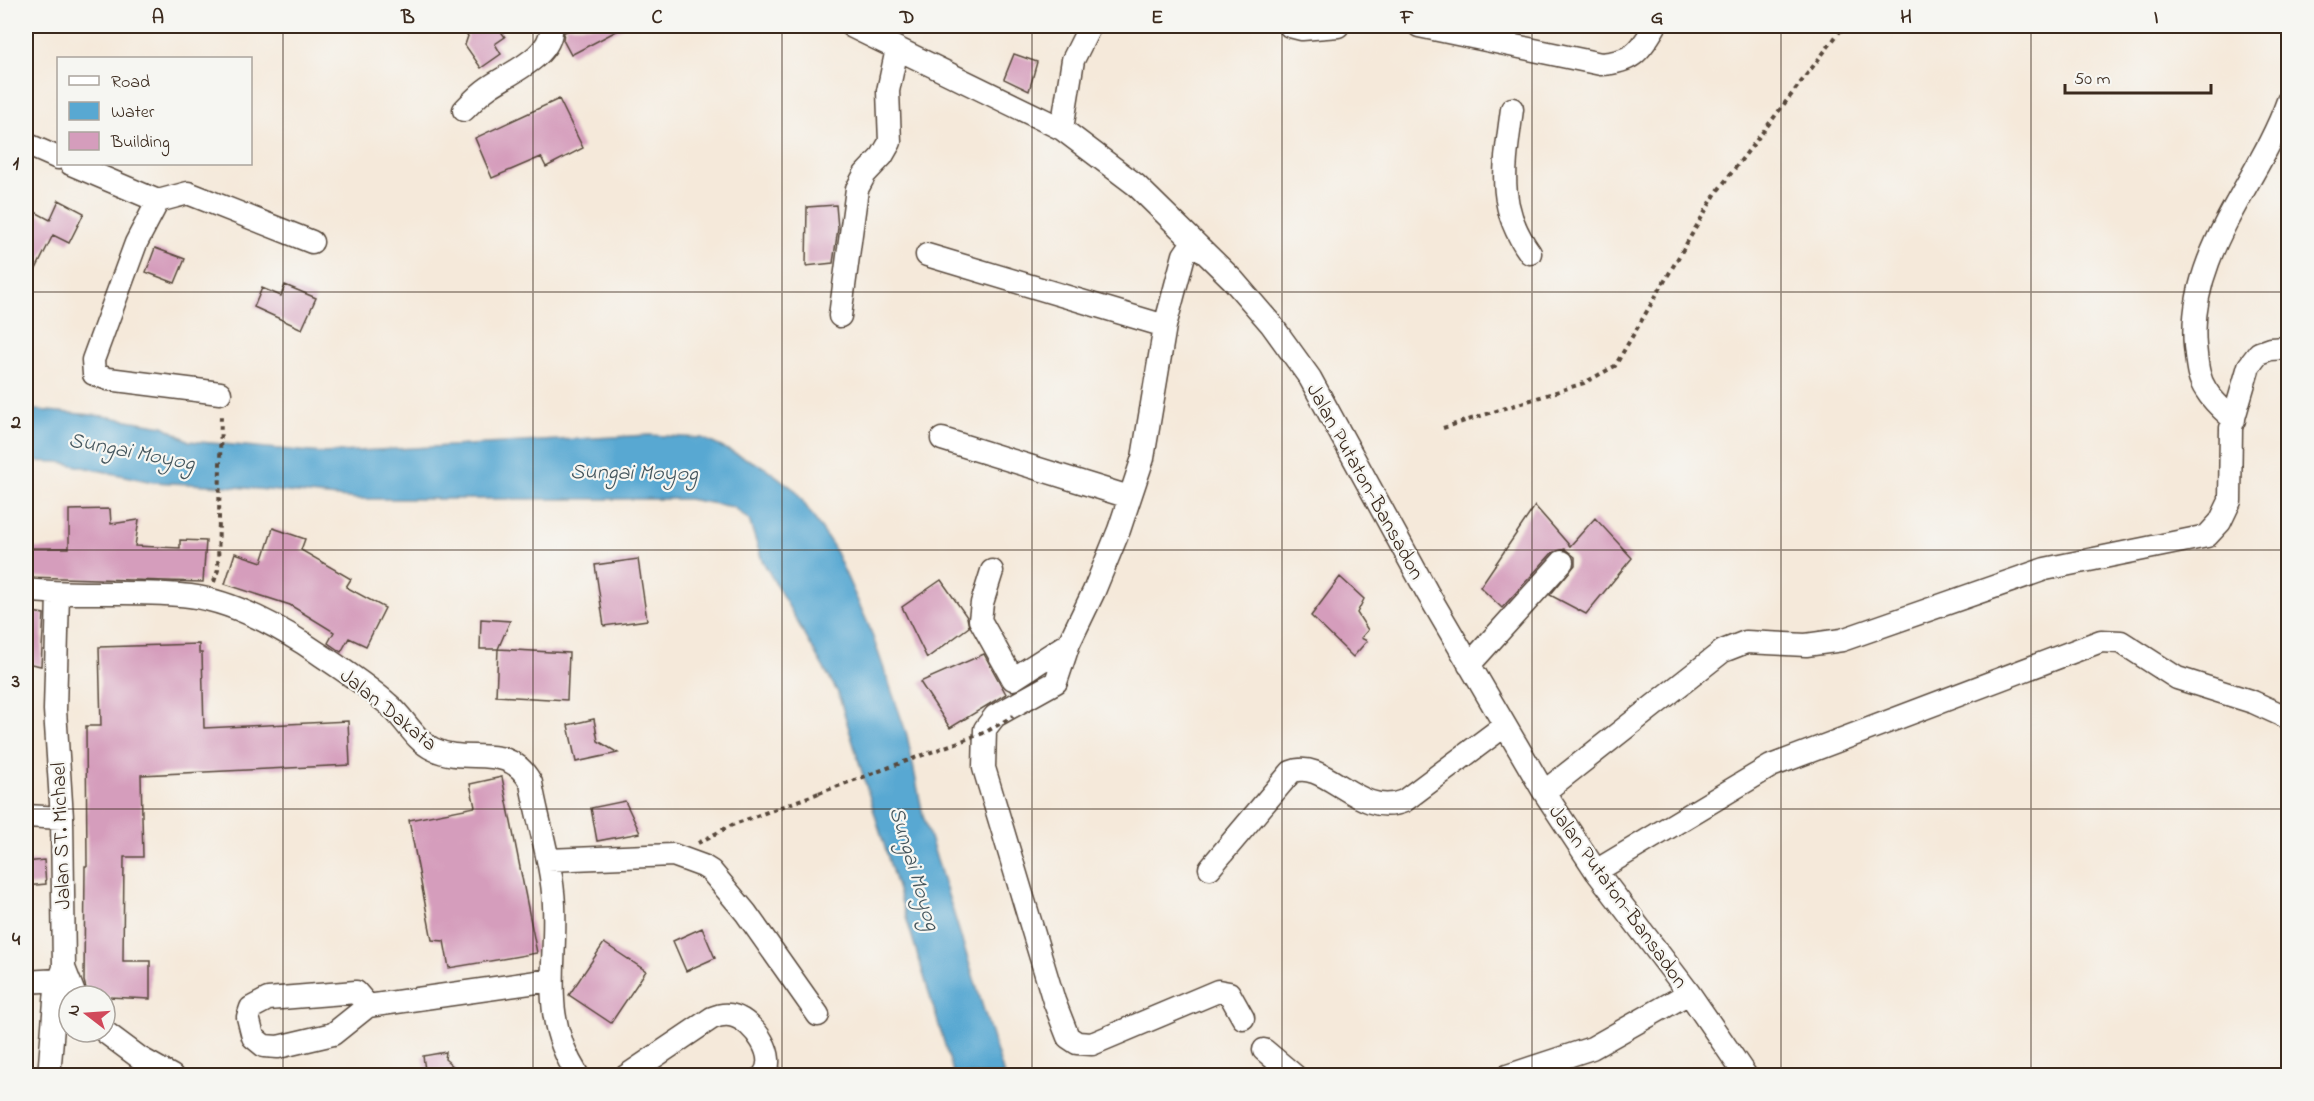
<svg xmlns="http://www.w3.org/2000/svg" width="2314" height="1101" font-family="'Indie Flower',sans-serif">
<rect width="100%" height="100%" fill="#f6f6f2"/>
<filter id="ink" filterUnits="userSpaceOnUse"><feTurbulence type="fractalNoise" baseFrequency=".0167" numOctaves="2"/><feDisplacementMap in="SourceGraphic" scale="12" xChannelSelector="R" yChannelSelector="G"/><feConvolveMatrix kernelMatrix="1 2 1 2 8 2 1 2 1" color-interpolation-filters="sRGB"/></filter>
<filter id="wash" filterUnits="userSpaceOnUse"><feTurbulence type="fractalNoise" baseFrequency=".008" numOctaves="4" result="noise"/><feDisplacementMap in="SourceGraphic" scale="24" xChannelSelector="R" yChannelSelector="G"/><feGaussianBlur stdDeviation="1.35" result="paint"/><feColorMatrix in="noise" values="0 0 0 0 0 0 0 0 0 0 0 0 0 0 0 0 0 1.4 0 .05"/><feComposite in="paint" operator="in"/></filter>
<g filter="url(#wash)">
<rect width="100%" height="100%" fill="#f5e9da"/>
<!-- water -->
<path fill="#58a8d2" stroke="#4a6978" stroke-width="1.5" d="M26,409L103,416L163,426L189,441L322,453L649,435L702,438L764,467L795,490L833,546L869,626L907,735L923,815L1004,1075H954L838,693L762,560L749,520L733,507L688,499H358L226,486L153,482L59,462L26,461Z"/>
<g id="blocks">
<!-- building -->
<path fill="#d59dbc" d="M461,26H497L505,37L495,44L501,54L481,68L465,45L468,36Z
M565,26H626L571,55L563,40L564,32L567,31Z
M1014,54L1037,62L1029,91L1004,79Z
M559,99L583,148L546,167L541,157L492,178L475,138Z
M59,200L84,213L69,243L53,235L26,289V207L50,220Z
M836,205L838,228L833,263L806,266L807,207Z
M155,248L185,259L175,283L146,272Z
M285,285L316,298L302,329L254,307L262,288L281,296Z
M1535,506L1570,546L1595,518L1632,558L1586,614L1550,595L1575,565V557L1565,549L1552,553L1502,608L1480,587Z
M110,509L111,524L139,520L135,546L180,548V540L206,541L203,582L26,577V548H69V510Z
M273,528L305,539L301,550L351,579L346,587L385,608L366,646L349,638L341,652L328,643L334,632L290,605L225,584L235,553L262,562Z
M638,559L647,620L604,626L595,565Z
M1340,577L1364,599L1357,613L1368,630L1361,638L1367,641L1353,657L1311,616Z
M941,580L967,617L969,627L927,658L902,607Z
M26,611L44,614L41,666L26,663Z
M481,619L510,621L498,649H480Z
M199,644V653H202L204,728L348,721L350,765L141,775L143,857H124L123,961H150V999L88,996L84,981L85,866H87L86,726H101L99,647Z
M498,649L569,653L567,700L496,696Z
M984,654L1006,694L950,728L920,682Z
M594,719L598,741L618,753L576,762L568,725Z
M502,777L537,953L449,968L444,941L432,940L409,820L475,807L470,784Z
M625,801L640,833L597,841L591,808Z
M44,860L46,884L26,886V862Z
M702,928L715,958L686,971L673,941Z
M604,943L646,971L611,1023L569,995Z
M446,1052L445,1059L464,1076H426L423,1056Z"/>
</g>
</g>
<g filter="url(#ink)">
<use href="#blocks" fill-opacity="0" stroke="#57473a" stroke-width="1.5"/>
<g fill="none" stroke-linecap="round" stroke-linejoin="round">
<defs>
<path id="minor" d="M851,26L1062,129L1136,185L1233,280L1271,324L1310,378L1427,592L1544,792L1596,871L1689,993L1746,1076
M1290,26L1302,29L1338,26
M1419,26L1601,64C1632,62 1640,52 1655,26
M1512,109C1505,165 1495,205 1530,253
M464,110C471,103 479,94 488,88C509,73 554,56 551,26
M1062,129L1073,60L1090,26
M26,144L58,158
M71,164L158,201L188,193L312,242
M158,201L136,243L93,360L94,374L108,379L220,393
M927,255L1165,326
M840,316L857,189L865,174L882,156L890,142L888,91L897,49
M2234,420C2224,411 2213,402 2206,390C2197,377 2197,361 2195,346C2187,253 2259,183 2288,101
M942,439L1129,497
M992,571L982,603L980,620L1013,679L1069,643L1094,591L1119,530L1143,458L1165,326L1184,255L1193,242
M26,590C81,597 136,589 190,596C228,601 270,622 303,643C331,662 362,681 388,704C404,717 414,740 433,749C468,766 508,740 531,783C538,824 552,863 554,905C557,971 539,1014 578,1076
M1069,643L1056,682L995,716L985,729L984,768L1054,1001L1068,1037L1077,1043L1092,1044L1218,991L1229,993L1243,1018
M1469,665L1562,562
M1544,792L1723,651L1746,642L1806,645L1842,640L2045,569L2207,536L2220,522L2230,501L2231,428L2249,366L2259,353L2270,349L2288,348
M26,816L62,818
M548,860L673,855L703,866L711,871L746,913L818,1015
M1210,868L1291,772C1325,757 1359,820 1404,801L1504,726
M1596,871L1771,766L2101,641L2121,642L2177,678L2253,702L2288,718
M64,968L75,996
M26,982L58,980
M368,1006L356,992L268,999L251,1008L248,1017L253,1037L264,1046L278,1047L333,1034L368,1006L551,980
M105,1032L140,1058L172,1076
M1264,1050L1295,1076
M49,1076L56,989L64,968L62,818L55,710L58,594
M626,1076L712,1018C719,1015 726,1013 734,1016C754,1022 779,1057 763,1076
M1507,1076L1592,1048L1689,993"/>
</defs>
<!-- minor casing -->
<use href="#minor" stroke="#57473a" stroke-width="25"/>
<!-- path -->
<path stroke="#57473a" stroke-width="4" stroke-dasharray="4.5 4.5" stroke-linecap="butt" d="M1443,428L1584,383L1615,366L1716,193L1844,26
M214,582L218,570L221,413
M698,843L732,825L819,793"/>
<!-- minor -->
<use href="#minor" stroke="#fff" stroke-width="22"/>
<!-- path-bridge -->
<path stroke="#57473a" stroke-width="4" stroke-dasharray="4.5 4.5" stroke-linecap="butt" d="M819,793L986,732L1013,716"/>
</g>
</g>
<!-- grid -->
<path fill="none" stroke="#3b2a1e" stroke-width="1.5" stroke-opacity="0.55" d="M283,26V1076M533,26V1076M782,26V1076M1032,26V1076M1282,26V1076M1532,26V1076M1781,26V1076M2031,26V1076M26,292H2288M26,550H2288M26,809H2288"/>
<g text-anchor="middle" stroke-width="4.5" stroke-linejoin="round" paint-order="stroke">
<!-- street labels -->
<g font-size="21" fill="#3b2a1e" stroke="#f6f6f2">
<text transform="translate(1366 481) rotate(61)" y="7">Jalan Putaton-Bansadon</text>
<text transform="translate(389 709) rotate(39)" y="7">Jalan Dakata</text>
<text transform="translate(60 836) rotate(-92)" y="7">Jalan ST. Michael</text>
<text transform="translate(1619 896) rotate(54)" y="7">Jalan Putaton-Bansadon</text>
</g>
<!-- water labels -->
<g font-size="22" font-style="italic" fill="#45565d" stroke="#f6f6f2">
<text transform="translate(132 450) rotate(11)" y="8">Sungai Moyog</text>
<text transform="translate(634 471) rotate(1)" y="8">Sungai Moyog</text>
<text transform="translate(916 868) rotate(73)" y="8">Sungai Moyog</text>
</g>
</g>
<!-- margin -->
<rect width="2314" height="1101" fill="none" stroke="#f6f6f2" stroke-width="66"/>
<!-- legend -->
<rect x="57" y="57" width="195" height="108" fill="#f6f6f2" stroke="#aba49d" stroke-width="1.5"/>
<rect x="69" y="76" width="30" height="9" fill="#ffffff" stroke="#aba49d" stroke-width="1.5"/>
<text x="111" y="87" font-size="18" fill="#3b2a1e">Road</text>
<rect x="69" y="102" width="30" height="18" fill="#58a8d2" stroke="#aba49d" stroke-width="1.5"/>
<text x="111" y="117" font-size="18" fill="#3b2a1e">Water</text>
<rect x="69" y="132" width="30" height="18" fill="#d59dbc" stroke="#aba49d" stroke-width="1.5"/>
<text x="111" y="147" font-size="18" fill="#3b2a1e">Building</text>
<!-- north arrow -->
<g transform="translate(87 1014) rotate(287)"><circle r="28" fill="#f6f6f2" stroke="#aba49d" stroke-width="1.5"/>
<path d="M0-4.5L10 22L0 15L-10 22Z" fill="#d1495b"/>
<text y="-9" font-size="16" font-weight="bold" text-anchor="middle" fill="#3b2a1e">N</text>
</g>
<!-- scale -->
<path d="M2065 84v9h146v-9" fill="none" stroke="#3b2a1e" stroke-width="3"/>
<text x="2074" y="84" font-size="18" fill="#3b2a1e" stroke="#f6f6f2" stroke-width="4.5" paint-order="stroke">50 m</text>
<rect x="33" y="33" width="2248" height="1035" fill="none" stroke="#3b2a1e" stroke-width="2"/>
<g font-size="20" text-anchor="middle" font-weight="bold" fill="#3b2a1e">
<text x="158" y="23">A</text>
<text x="408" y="23">B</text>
<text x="657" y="23">C</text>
<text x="907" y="23">D</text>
<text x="1157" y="23">E</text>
<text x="1407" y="23">F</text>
<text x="1657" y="23">G</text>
<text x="1906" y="23">H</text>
<text x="2156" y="23">I</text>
<text x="16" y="169">1</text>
<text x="16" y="428">2</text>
<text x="16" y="687">3</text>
<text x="16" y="945">4</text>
</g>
</svg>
